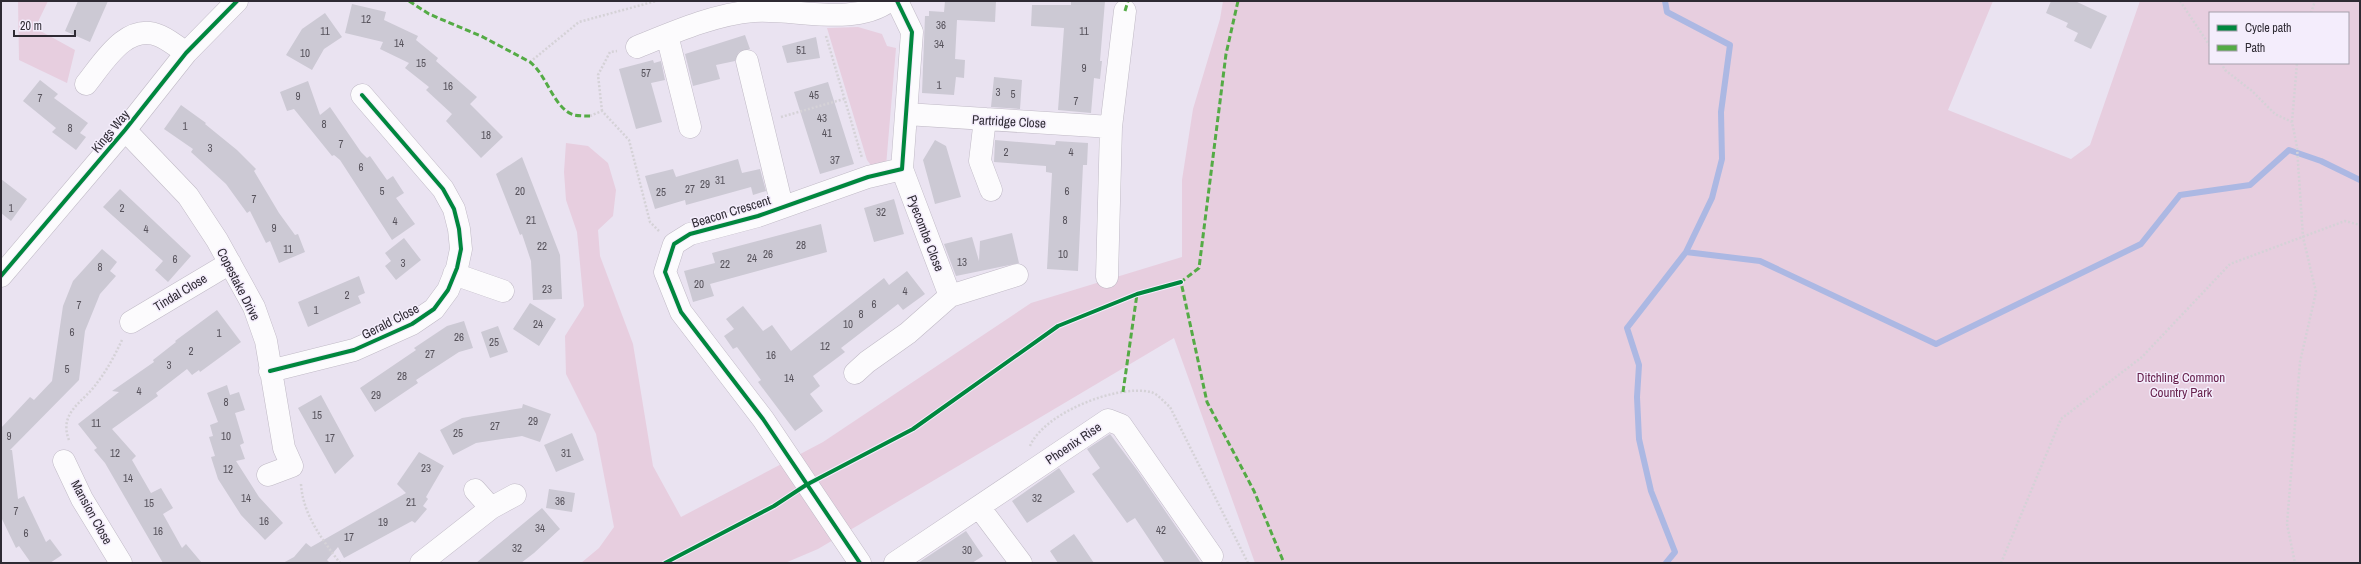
<svg xmlns="http://www.w3.org/2000/svg" width="2361" height="564" font-family="'Archivo Narrow',sans-serif">
<rect width="100%" height="100%" fill="#eae3f1"/>
<!-- green -->
<path fill="#e7cedf" fill-rule="evenodd" d="M18,1H48L35,28L75,50L67,83L19,60Z
M1223,1H1993L1948,110L2071,159L2090,145L2140,1H2360V563H1255L1174,338L818,549L785,563H581L599,548L614,527L596,434L566,374L565,336L584,306L577,232L566,200L564,172L566,143L588,146L608,163L616,190L613,216L598,230L600,256L633,344L653,466L681,517L823,442L1031,303L1182,257V180L1193,109L1220,19ZM2210,13H2348V63H2210Z
M858,27L882,34L887,46L896,48L886,166L874,169L867,160L827,28Z"/>
<g fill="none" stroke-linecap="round" stroke-linejoin="round">
<!-- stream -->
<path stroke="#acb8e3" stroke-width="6" d="M1665,1L1667,12L1730,45L1721,112L1722,159L1712,198L1686,252L1627,328L1639,365L1637,397L1639,439L1651,491L1675,552L1666,563
M1686,252L1760,261L1936,344L2141,244L2180,195L2250,185L2289,150L2321,161L2360,180"/>
</g>
<!-- building -->
<path fill="#ccc9d4" d="M78,1H108L90,42L65,31Z
M945,1H996L995,22L957,20L955,59L965,60L964,78L956,77L954,95L922,93L925,16H929V11L944,12Z
M1071,1H1105L1100,61H1102L1100,79L1094,78L1091,113L1058,110L1064,28L1031,26L1032,5H1071Z
M2051,1H2075L2107,16L2091,49L2074,41L2078,33L2066,27L2068,23L2046,13Z
M352,4L386,12L384,20L418,36L416,40L438,58L436,61L477,97L470,104L503,137L481,158L446,121L452,114L426,90L429,87L405,68L409,63L380,49L383,42L345,33Z
M325,13L342,37L324,49L312,70L286,55L302,29Z
M745,35L750,49L739,52L735,61L716,65L720,79L693,86L685,54Z
M816,37L820,58L787,63L782,46Z
M653,60L654,63L661,61L665,80L651,83L662,122L636,129L619,69Z
M994,77L1022,80L1020,109L991,107Z
M40,80L58,94L54,98L88,123L80,133L86,137L76,150L52,132L56,128L23,101Z
M308,81L320,115L330,107L361,152L367,158L370,156L387,180L393,176L404,193L396,198L415,224L392,240L340,160L334,155L332,156L294,109L287,111L280,92Z
M828,82L854,164L820,174L794,92Z
M181,105L206,123L205,124L237,150L256,169L254,171L279,213L295,235L298,234L305,252L279,263L270,241L266,243L250,211L247,213L226,184L191,152L193,149L164,129Z
M935,140L946,146L961,197L935,204L923,160Z
M995,140L1055,145L1056,141L1088,143L1087,165H1083L1078,271L1047,269L1052,173L1046,172V166L994,162Z
M522,157L560,255L562,299L533,300L531,261L522,234L520,235L496,174Z
M738,159L742,173L760,169L766,191L753,195L751,187L686,205L685,200L655,209L645,176L673,169L676,177Z
M1,179L27,199L11,221L1,213Z
M120,189L191,256L168,282L155,270L163,261L103,207Z
M894,199L904,234L874,242L864,208Z
M821,224L827,252L710,284L714,296L693,302L684,271L715,263L712,253Z
M1012,233L1019,263L956,276L944,244L972,237L979,261L980,241Z
M404,238L421,260L396,280L385,266L391,261L385,253Z
M102,249L117,262L110,271L116,276L100,294L85,331L79,380L10,450H12L18,499L24,496L46,542L50,539L62,555L50,563H31L19,546L16,548L1,517V428L30,397L34,400L52,381L63,306L73,281Z
M907,271L925,294L903,310L898,304L841,348L845,352L813,376L820,386L810,394L823,411L795,431L758,382L761,380L737,347L733,349L724,336L734,329L726,319L743,306L763,331L772,325L791,351L884,278L889,285Z
M359,276L365,293L358,296L361,303L308,327L298,302Z
M530,303L556,319L539,346L513,329Z
M217,310L241,342L200,372L199,370L192,375L187,369L156,393L158,396L112,429L136,456L132,460L151,493L161,488L173,508L163,514L182,548L186,544L202,563H163L105,463L94,450L97,448L78,424L119,392L112,391L154,362L153,360L176,342L175,341Z
M464,321L473,348L459,352L416,380L418,383L375,412L360,388L416,350L414,348L447,326Z
M498,326L508,352L490,358L481,332Z
M227,385L230,395L239,392L245,410L235,413L244,443L240,445L245,459L236,461L259,497L283,523L265,540L241,515L218,479L211,457L215,456L209,437L213,436L210,425L218,422L207,393Z
M321,395L354,456L335,474L298,408Z
M523,404L551,414L540,442L522,436L476,443L453,455L440,430L462,418L522,408Z
M572,433L584,460L556,472L544,445Z
M1110,434L1137,470L1201,563H1165L1135,518L1127,523L1092,474L1100,468L1087,449Z
M419,452L444,466L426,497L428,499L423,506L427,509L415,523L412,521L344,558L338,547L327,560L330,563H283L294,557L306,543L311,547L406,493L397,484Z
M1059,468L1075,492L1027,523L1012,501Z
M549,489L575,493L572,512L546,508Z
M542,508L560,529L534,553L521,563H476Z
M966,531L983,556L972,563H918Z
M1074,534L1079,541L1094,563H1058L1050,551Z"/>
<g fill="none" stroke-linecap="round" stroke-linejoin="round">
<defs>
<path id="minor" d="M667,35L690,127
M637,47C674,32 715,14 754,11C794,8 854,27 889,1
M747,61L782,206
M86,84C103,63 127,21 160,36C169,40 178,47 186,53
M906,114L1111,127
M985,119L980,161L991,190
M125,130L188,196L217,240L254,307L266,341L284,448L292,466L268,475
M902,169L950,296
M454,274L503,291
M1,276L125,130L186,53L237,1
M1107,277L1111,127L1125,11
M131,322L230,263
M270,371L354,350L412,324L434,309L448,290L457,268L461,249L459,229L454,209L443,189L362,95
M855,373L867,362L908,333L950,296L1017,275
M64,461L82,499L121,563
M475,490L491,508
M979,507L1021,563
M421,563L491,508L515,495
M860,563L763,419L681,312L665,272L674,244L690,234L758,216L868,177L902,169L912,32L897,1
M895,563L1108,420L1121,425L1212,556"/>
</defs>
<!-- minor casing -->
<use href="#minor" stroke="#c0bac6" stroke-width="23"/>
<!-- path -->
<path stroke="#d5d2d7" stroke-width="2.5" stroke-dasharray="2 2" stroke-linecap="butt" d="M2180,1L2210,46
M2311,13L2315,1
M826,36L862,158
M530,62L579,22L656,1
M2221,63L2225,70L2252,91L2275,114L2292,122L2297,147L2303,237L2316,292L2300,362L2287,524L2295,563
M602,111L598,75L610,52L617,51
M590,116L602,111L629,140L650,222L659,231
M781,117L844,99
M2292,122L2297,63
M69,440C58,412 84,402 97,383C107,370 115,355 122,340
M1030,446C1044,413 1117,384 1151,392C1158,394 1165,403 1170,407L1248,563
M301,484C303,515 322,539 340,563
M2001,563L2061,419L2142,357L2230,264L2345,221L2360,225"/>
<!-- minor -->
<use href="#minor" stroke="#fcfbfd" stroke-width="22"/>
<!-- quiet -->
<path stroke="#54ab45" stroke-width="3" stroke-dasharray="6 3" stroke-linecap="butt" d="M409,1L429,14L483,37L530,62C547,75 554,109 574,115C579,116 585,116 590,116
M1238,1L1226,54L1199,268L1181,282L1207,402L1254,491L1284,563
M1125,11L1128,1
M1123,392L1137,294"/>
<defs>
<path id="cycleway" d="M1,276L125,130L186,53L237,1
M270,371L354,350L412,324L434,309L448,290L457,268L461,249L459,229L454,209L443,189L362,95
M665,563L774,506L806,485L913,429L1058,326L1137,294L1181,282
M860,563L763,419L681,312L665,272L674,244L690,234L758,216L868,177L902,169L912,32L897,1"/>
</defs>
<!-- cycleway casing -->
<use href="#cycleway" stroke="#f4edfc" stroke-width="6"/>
<!-- cycleway -->
<use href="#cycleway" stroke="#00873e" stroke-width="4"/>
</g>
<g text-anchor="middle" stroke-width="3" stroke-linejoin="round" paint-order="stroke">
<!-- number labels -->
<g font-size="11" fill="#56525b">
<text x="366" y="23">12</text>
<text x="941" y="29">36</text>
<text x="325" y="35">11</text>
<text x="1084" y="35">11</text>
<text x="399" y="47">14</text>
<text x="939" y="48">34</text>
<text x="801" y="54">51</text>
<text x="305" y="57">10</text>
<text x="421" y="67">15</text>
<text x="1084" y="72">9</text>
<text x="646" y="77">57</text>
<text x="939" y="89">1</text>
<text x="448" y="90">16</text>
<text x="998" y="96">3</text>
<text x="1013" y="98">5</text>
<text x="814" y="99">45</text>
<text x="298" y="100">9</text>
<text x="40" y="102">7</text>
<text x="1076" y="105">7</text>
<text x="822" y="122">43</text>
<text x="324" y="128">8</text>
<text x="185" y="130">1</text>
<text x="70" y="132">8</text>
<text x="827" y="137">41</text>
<text x="486" y="139">18</text>
<text x="341" y="148">7</text>
<text x="210" y="152">3</text>
<text x="1006" y="156">2</text>
<text x="1071" y="156">4</text>
<text x="835" y="164">37</text>
<text x="361" y="171">6</text>
<text x="720" y="184">31</text>
<text x="705" y="188">29</text>
<text x="690" y="193">27</text>
<text x="382" y="195">5</text>
<text x="520" y="195">20</text>
<text x="1067" y="195">6</text>
<text x="661" y="196">25</text>
<text x="254" y="203">7</text>
<text x="11" y="212">1</text>
<text x="122" y="212">2</text>
<text x="881" y="216">32</text>
<text x="531" y="224">21</text>
<text x="1065" y="224">8</text>
<text x="395" y="225">4</text>
<text x="274" y="232">9</text>
<text x="146" y="233">4</text>
<text x="801" y="249">28</text>
<text x="542" y="250">22</text>
<text x="288" y="253">11</text>
<text x="768" y="258">26</text>
<text x="1063" y="258">10</text>
<text x="752" y="262">24</text>
<text x="175" y="263">6</text>
<text x="962" y="266">13</text>
<text x="403" y="267">3</text>
<text x="725" y="268">22</text>
<text x="100" y="271">8</text>
<text x="699" y="288">20</text>
<text x="547" y="293">23</text>
<text x="905" y="295">4</text>
<text x="347" y="299">2</text>
<text x="874" y="308">6</text>
<text x="79" y="309">7</text>
<text x="316" y="314">1</text>
<text x="861" y="318">8</text>
<text x="538" y="328">24</text>
<text x="848" y="328">10</text>
<text x="72" y="336">6</text>
<text x="219" y="337">1</text>
<text x="459" y="341">26</text>
<text x="494" y="346">25</text>
<text x="825" y="350">12</text>
<text x="191" y="355">2</text>
<text x="430" y="358">27</text>
<text x="771" y="359">16</text>
<text x="169" y="369">3</text>
<text x="67" y="373">5</text>
<text x="402" y="380">28</text>
<text x="789" y="382">14</text>
<text x="139" y="395">4</text>
<text x="376" y="399">29</text>
<text x="226" y="406">8</text>
<text x="317" y="419">15</text>
<text x="533" y="425">29</text>
<text x="96" y="427">11</text>
<text x="495" y="430">27</text>
<text x="458" y="437">25</text>
<text x="9" y="440">9</text>
<text x="226" y="440">10</text>
<text x="330" y="442">17</text>
<text x="115" y="457">12</text>
<text x="566" y="457">31</text>
<text x="426" y="472">23</text>
<text x="228" y="473">12</text>
<text x="128" y="482">14</text>
<text x="246" y="502">14</text>
<text x="1037" y="502">32</text>
<text x="560" y="505">36</text>
<text x="411" y="506">21</text>
<text x="149" y="507">15</text>
<text x="16" y="515">7</text>
<text x="264" y="525">16</text>
<text x="383" y="526">19</text>
<text x="540" y="532">34</text>
<text x="1161" y="534">42</text>
<text x="158" y="535">16</text>
<text x="26" y="537">6</text>
<text x="349" y="541">17</text>
<text x="517" y="552">32</text>
<text x="967" y="554">30</text>
</g>
<!-- street labels -->
<g font-size="13" fill="#2e2a33" stroke="#f4edfc">
<text transform="translate(1009 121) rotate(3)" y="5">Partridge Close</text>
<text transform="translate(110 131) rotate(-50)" y="5">Kings Way</text>
<text transform="translate(731 211) rotate(-17)" y="5">Beacon Crescent</text>
<text transform="translate(926 233) rotate(69)" y="5">Pyecombe Close</text>
<text transform="translate(239 284) rotate(63)" y="5">Copestake Drive</text>
<text transform="translate(180 292) rotate(-31)" y="5">Tindal Close</text>
<text transform="translate(390 321) rotate(-27)" y="5">Gerald Close</text>
<text transform="translate(1073 443) rotate(-34)" y="5">Phoenix Rise</text>
<text transform="translate(92 512) rotate(61)" y="5">Mansion Close</text>
</g>
<!-- park labels -->
<g font-size="13" fill="#68224e" stroke="#f4edfc">
<text x="2181" y="382">Ditchling Common<tspan x="2181" dy="15">Country Park</tspan></text>
</g>
</g>
<!-- border -->
<rect width="2361" height="564" fill="none" stroke="#2e2a33" stroke-width="4"/>
<!-- legend -->
<rect x="2209" y="12" width="140" height="52" fill="#f4edfc" stroke="#a59fac"/>
<rect x="2217" y="25" width="20" height="6" fill="#00873e" stroke="#a59fac"/>
<text x="2245" y="32" font-size="12" fill="#2e2a33">Cycle path</text>
<rect x="2217" y="45" width="20" height="6" fill="#54ab45" stroke="#a59fac"/>
<text x="2245" y="52" font-size="12" fill="#2e2a33">Path</text>
<!-- scale -->
<path d="M14 30v6h61v-6" fill="none" stroke="#2e2a33" stroke-width="2"/>
<text x="20" y="30" font-size="12" fill="#2e2a33" stroke="#f4edfc" stroke-width="3" paint-order="stroke">20 m</text>
</svg>
